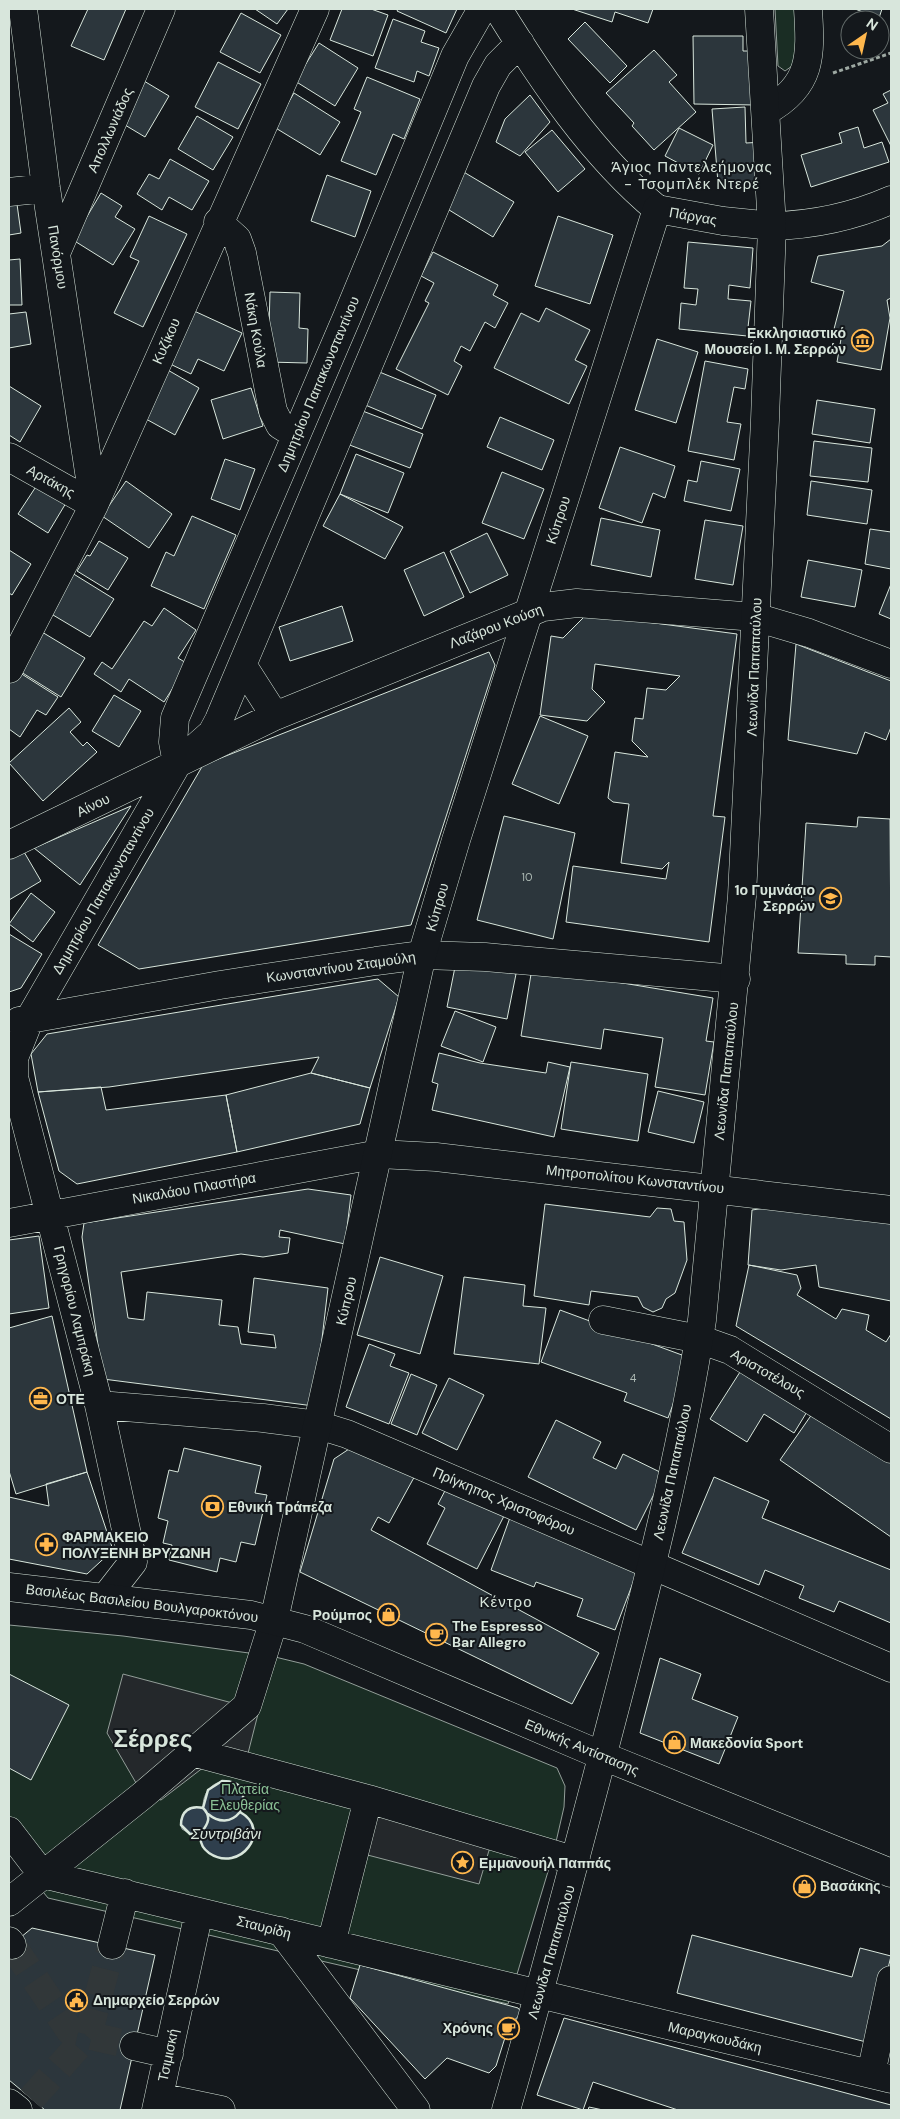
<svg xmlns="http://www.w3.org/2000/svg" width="900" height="2119" font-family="'DM Sans',sans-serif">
<rect width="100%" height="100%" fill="#14181c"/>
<!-- green -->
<path fill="#1a2d24" stroke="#939e99" d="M775,9H798L800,34L792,66L785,71L778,66Z
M9,1625L123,1636L271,1656L304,1664L557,1768L565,1786L564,1807L553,1855L508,2004L48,1898L9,1850Z"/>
<!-- parking -->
<path fill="#24282b" stroke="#939e99" d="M123,1674L259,1710L242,1777L204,1767L161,1800L143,1795L107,1733Z
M374,1792L493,1837L479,1884L356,1852Z"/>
<!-- water -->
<path fill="#2f3f4d" stroke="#939e99" d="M228,1781C246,1785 244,1798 240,1812C273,1831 239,1874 209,1853C202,1848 199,1842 201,1833L190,1834L182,1829C180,1820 183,1813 189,1808L203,1807C203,1792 212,1781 228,1781Z"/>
<!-- building -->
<path fill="#2c363c" stroke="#d8e6dc" d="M88,9H126L104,60L71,46Z
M255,9H288L277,24Z
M342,9H371L388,15L373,56L330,40Z
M398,9H457L446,33L397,11Z
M572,9H653L648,23L615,12L612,22Z
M855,9H882L879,18Z
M241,13L281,35L260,73L220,52Z
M393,19L425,31L421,42L439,48L429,76L417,71L414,82L375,68Z
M585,22L627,66L610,83L568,39Z
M693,36H743V51H751L756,105L694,104Z
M319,43L358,68L335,106L295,81Z
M654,50L677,75L669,82L696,112L654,150L632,126L634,123L606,93Z
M218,62L261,84L238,129L195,107Z
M367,77L420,99L404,139L393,134L376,175L341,161L361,112L354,109Z
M144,81L169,96L145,137L120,122Z
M891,90V146L873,110L888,103L883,94Z
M294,93L340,122L320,155L274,127Z
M530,95L550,122L520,156L496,142L505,119Z
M745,107L746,143L764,142L766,181L718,183L712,109Z
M197,116L233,137L213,170L178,149Z
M858,127L864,148L882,142L889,162L811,187L801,155L842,143L839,133Z
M679,128L713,145L699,174L665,156Z
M552,130L585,169L558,192L525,152Z
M170,159L209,181L192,210L169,197L162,210L137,194L149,174L159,179Z
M462,171L514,202L493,237L441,205Z
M327,175L371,191L355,237L311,221Z
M101,193L122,206L115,217L135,229L113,265L73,240Z
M16,197L21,233L9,235V198Z
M149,216L187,234L143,327L114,313L139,261L130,257Z
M558,216L613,235L590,304L535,286Z
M891,239V298L887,300L890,318L881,370L837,362L841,339L834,329L844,291L811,282L818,256L882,246Z
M688,242L753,248L750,288L729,285L728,299L751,301L747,336L679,329L681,303L696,305L698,289L684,288Z
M433,252L498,285L493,295L508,303L495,328L485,322L470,351L461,346L454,361L462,366L448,395L396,369L429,303L425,301L434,283L421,276Z
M20,259L22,305H9V260Z
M270,292L300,293L299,328L308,329L307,363L268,362Z
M546,308L590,330L575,360L587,366L569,404L494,368L521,313L539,322Z
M192,310L242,333L224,371L198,359L191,374L168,363Z
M26,312L31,344L9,348V314Z
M657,339L698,352L676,423L635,410Z
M705,361L748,369L745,389L734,387L727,422L741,424L734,460L688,451Z
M166,369L199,388L175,435L146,419Z
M377,371L436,395L422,429L363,404Z
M9,386L41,406L20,442L9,435Z
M251,388L263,426L223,439L211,400Z
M817,400L875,409L870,443L812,434Z
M360,410L423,434L410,468L347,444Z
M500,417L554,440L542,470L487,447Z
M814,441L872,448L868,482L810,476Z
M620,447L675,466L665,498L653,493L642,523L599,508Z
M356,454L404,473L388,513L340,494Z
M225,459L255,469L240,510L211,499Z
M701,461L740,469L731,511L684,501L688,480L697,482Z
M502,472L544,489L524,539L482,523Z
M126,481L172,514L149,548L102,516Z
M811,481L872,490L867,524L807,515Z
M37,485L66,503L48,533L18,514Z
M340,494L403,527L385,559L323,526Z
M192,516L236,535L204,609L151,586L166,552L174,556Z
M601,518L660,530L651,577L591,565Z
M705,520L743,526L733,585L695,579Z
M870,529L891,532V569L865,564Z
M487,533L508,575L470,593L450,551Z
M99,541L128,558L108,590L77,571L87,555L90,556Z
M9,550L31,564L12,595L9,593Z
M444,552L464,597L424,616L404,570Z
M808,560L862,570L855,607L801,597Z
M72,573L114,599L90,637L48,612Z
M891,584V619L879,614Z
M342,606L353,641L290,661L279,627Z
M164,608L196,630L178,658L188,664L164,702L129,679L121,692L94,674L102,662L112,669L144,621L152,626Z
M587,614L737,634L713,816L725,817L709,942L566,922L573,866L666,879L669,862L662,869L621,863L629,804L613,802L608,798L615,752L648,757L632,741L635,718L643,719L647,688L666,690L680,676L595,664L592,689L605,702L587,721L540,715L551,636L563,638Z
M37,629L85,658L61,697L13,667Z
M796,644L891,681V727L886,740L865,732L857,754L788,740Z
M489,652L495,665L411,925L139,969L98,945L203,765Z
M17,671L58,697L46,715L37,710L20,737L9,729V683Z
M114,695L141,711L119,747L92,731Z
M69,708L81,722L70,732L83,746L87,742L97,752L43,801L9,763Z
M540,716L588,736L559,804L512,784Z
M131,806L80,885L34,848Z
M504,816L575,833L553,939L477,920Z
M858,817L890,819L891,957L875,956V965L846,964V955L798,953L806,823L857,827Z
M20,845L41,881L9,900V852Z
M31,893L55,912L33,942L9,924Z
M9,934L42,954L21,988L9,992Z
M456,962L516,974L507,1019L447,1007Z
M532,968L713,998L706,1041L714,1042L705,1095L655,1087L663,1038L604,1029L601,1049L521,1036Z
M378,979L399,997L370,1088L311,1073L319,1057L109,1087L38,1092L31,1054L47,1034Z
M455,1011L496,1027L483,1062L441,1046Z
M439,1053L480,1063L546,1073L548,1062L570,1067L554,1137L432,1110L438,1084L432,1082Z
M571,1062L648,1074L638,1141L561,1129Z
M311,1073L370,1088L360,1124L237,1152L226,1095Z
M101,1087L106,1110L226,1095L237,1152L77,1184L59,1171L38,1092Z
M658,1091L704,1102L694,1143L648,1132Z
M308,1189L351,1195L345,1244L280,1230L279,1237L290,1238L288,1253L263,1257L241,1254L121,1272L128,1318L144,1320L147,1292L222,1300L219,1325L238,1327L241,1344L276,1348L274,1335L248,1332L254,1278L328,1288L314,1406L103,1379L82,1237L84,1223Z
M545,1204L650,1217L657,1208L671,1209L674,1221L684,1222L687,1260L675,1293L666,1299L662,1308L653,1312L643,1307L638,1297L591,1291L589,1305L534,1296Z
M786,1205L891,1214V1301L819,1287L816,1265L781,1270L748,1265L752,1210Z
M39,1236L49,1308L9,1314V1240Z
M380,1257L443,1276L420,1354L357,1335Z
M749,1265L797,1275L801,1288L797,1295L836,1319L842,1309L869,1315L866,1330L886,1342L891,1334V1419L736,1326Z
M464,1277L525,1285L523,1306L546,1308L539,1364L454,1354Z
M560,1310L690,1358L668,1418L624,1401L627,1393L541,1362Z
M52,1316L87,1472L16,1494L9,1471V1328Z
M369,1344L395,1354L390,1366L409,1373L389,1424L346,1407Z
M747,1361L813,1402L794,1433L764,1414L747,1442L710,1419Z
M411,1374L437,1385L417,1435L391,1424Z
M449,1378L484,1395L457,1450L422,1433Z
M819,1404L891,1454V1537L780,1460Z
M556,1420L601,1442L593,1458L616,1469L623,1454L664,1474L636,1530L528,1477Z
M352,1447L417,1472L389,1523L378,1517L371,1530L599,1653L572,1704L300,1572L334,1459Z
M184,1448L261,1466L255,1493L267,1495L255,1545L241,1542L236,1562L220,1558L217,1572L169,1560L172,1545L163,1543L168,1521L158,1518L169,1470L178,1472Z
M87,1472L113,1550L87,1574L9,1559V1497L49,1506L46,1484Z
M714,1477L769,1501L762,1518L891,1570V1623L839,1601L834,1612L799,1598L804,1586L765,1570L759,1585L682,1553Z
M448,1485L505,1514L477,1569L427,1544L445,1508L438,1504Z
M512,1512L639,1567L615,1630L577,1616L583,1599L536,1582L534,1587L491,1570Z
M660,1658L701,1674L692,1699L738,1717L719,1764L640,1733Z
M9,1674L69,1705L31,1780L9,1768Z
M32,1928L155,1955L120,2110H45L9,2080V1947Z
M692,1935L852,1977L860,1948L891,1956L870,2043L677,1993Z
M360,1965L518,2008L522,2013L509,2025L496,2066L489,2073L447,2058L425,2079L350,1998Z
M564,2018L891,2105V2110H678L593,2082L583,2110L537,2095Z
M589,2107L603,2110H588Z"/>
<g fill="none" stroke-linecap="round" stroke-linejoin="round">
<!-- minor-tunnel -->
<path stroke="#313739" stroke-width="28" stroke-dasharray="28 14" stroke-linecap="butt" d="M12,1945L70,2031L134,2046
M31,2099L88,2035L112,1945"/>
<defs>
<path id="minor" d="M23,9L46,188L94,505
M498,9C542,80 592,155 657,209
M766,111C812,86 811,56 808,9
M9,192L46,188
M218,222L237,239L242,253L273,411L280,425L296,435
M772,226C815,225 852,217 891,200
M57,251L161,9
M9,457L94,505
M243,666L275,716
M9,669L94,505L315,9
M177,764L173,742L175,718L347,317L455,56L482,9
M9,845L275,716L543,607L577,603L755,617L809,633L891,664
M19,1021L220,985L376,961L422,955L485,957L736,979
M9,1223L379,1154L436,1157L891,1210
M603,1320L699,1339L730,1350L891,1449
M99,1405L263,1418L318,1425L347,1434L891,1668
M105,1598L133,1562L99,1405L14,1077V1058L30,1018L177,764L212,733L219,720L486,86L498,65L520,43
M192,1752L368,1799
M9,1831L42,1874L891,2079
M9,1902L143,1795L247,1706L274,1620
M281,1931L416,2110
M9,1941L12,1945
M331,1944L368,1799L576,1861
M112,1945L125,1893
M134,2046L169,2054
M871,2074L891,1980
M159,2097L221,2110
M156,2110L199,1912"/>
<path id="major" d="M9,1587L251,1615L305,1629L603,1756L891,1873
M274,1620L422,955L456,840L657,209L723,221L772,226
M9,2103L18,2110
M506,2110C543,1982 577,1853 611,1723C646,1590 681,1456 702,1320L742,896L765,420L772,226L759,9"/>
</defs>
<!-- minor casing -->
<use href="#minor" stroke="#d8e6dc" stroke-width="29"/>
<!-- major casing -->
<use href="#major" stroke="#d8e6dc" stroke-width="29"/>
<!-- path -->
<path stroke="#9da8a2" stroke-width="3" stroke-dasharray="4 2.5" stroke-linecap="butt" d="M833,73L891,53"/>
<!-- minor -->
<use href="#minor" stroke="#14181c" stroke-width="28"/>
<!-- major -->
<use href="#major" stroke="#14181c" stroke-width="28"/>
<!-- wall -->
<path stroke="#d8e6dc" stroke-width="2.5" d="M222,1781C245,1781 246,1795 240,1812C273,1830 240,1874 209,1853C202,1848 199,1842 201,1833L190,1834L181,1825C181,1811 190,1805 203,1808L208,1790Z
M208,1814C219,1823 231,1823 240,1812
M201,1833C208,1824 212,1817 203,1808"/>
</g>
<!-- icons -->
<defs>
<symbol id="museum-ring" viewBox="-11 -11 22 22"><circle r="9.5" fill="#14181c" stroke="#ffb74d" stroke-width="1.5"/><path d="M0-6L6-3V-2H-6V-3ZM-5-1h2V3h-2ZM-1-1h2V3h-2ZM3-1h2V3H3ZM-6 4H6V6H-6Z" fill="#ffb74d"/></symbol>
<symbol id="school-ring" viewBox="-11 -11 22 22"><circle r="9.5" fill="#14181c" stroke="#ffb74d" stroke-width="1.5"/><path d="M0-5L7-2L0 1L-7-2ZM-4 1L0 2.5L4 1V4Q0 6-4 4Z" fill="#ffb74d"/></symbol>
<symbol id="office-ring" viewBox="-11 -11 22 22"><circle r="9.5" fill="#14181c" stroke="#ffb74d" stroke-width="1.5"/><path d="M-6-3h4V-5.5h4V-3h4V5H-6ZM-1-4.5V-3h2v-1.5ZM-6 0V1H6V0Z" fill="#ffb74d"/></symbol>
<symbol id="bank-ring" viewBox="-11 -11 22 22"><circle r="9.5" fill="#14181c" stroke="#ffb74d" stroke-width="1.5"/><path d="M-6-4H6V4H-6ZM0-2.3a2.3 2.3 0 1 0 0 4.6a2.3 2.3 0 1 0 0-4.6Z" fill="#ffb74d"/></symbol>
<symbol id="pharmacy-ring" viewBox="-11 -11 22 22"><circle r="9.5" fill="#14181c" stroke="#ffb74d" stroke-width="1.5"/><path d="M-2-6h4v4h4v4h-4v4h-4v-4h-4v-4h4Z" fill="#ffb74d"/></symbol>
<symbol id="shop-ring" viewBox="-11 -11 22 22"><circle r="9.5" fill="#14181c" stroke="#ffb74d" stroke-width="1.5"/><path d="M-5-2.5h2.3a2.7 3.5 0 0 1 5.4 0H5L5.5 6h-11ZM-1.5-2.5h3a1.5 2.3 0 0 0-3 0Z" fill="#ffb74d"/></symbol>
<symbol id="cafe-ring" viewBox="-11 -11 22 22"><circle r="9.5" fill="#14181c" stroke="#ffb74d" stroke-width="1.5"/><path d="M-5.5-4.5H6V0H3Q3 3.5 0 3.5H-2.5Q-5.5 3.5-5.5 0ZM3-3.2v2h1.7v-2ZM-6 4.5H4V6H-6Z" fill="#ffb74d"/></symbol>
<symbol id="sight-ring" viewBox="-11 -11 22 22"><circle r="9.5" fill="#14181c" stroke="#ffb74d" stroke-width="1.5"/><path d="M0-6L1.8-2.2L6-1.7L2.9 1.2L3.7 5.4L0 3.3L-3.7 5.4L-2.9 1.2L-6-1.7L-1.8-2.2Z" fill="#ffb74d"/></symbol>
<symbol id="civic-ring" viewBox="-11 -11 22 22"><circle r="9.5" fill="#14181c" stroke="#ffb74d" stroke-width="1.5"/><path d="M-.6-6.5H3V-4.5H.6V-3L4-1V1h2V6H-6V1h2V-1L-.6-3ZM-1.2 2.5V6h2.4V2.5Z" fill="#ffb74d"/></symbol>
</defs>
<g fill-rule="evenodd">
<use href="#museum-ring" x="850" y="328" width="25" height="25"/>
<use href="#school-ring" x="818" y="886" width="25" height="25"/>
<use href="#office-ring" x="28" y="1386" width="25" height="25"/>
<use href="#bank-ring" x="200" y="1494" width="25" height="25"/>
<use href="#pharmacy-ring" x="34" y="1532" width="25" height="25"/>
<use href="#shop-ring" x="376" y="1602" width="25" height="25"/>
<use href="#cafe-ring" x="424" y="1622" width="25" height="25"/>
<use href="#shop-ring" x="662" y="1730" width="25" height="25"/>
<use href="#sight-ring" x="450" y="1850" width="25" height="25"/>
<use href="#shop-ring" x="792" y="1874" width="25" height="25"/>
<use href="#civic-ring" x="64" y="1988" width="25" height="25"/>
<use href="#cafe-ring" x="496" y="2016" width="25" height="25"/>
</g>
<g text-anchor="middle" stroke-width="4" stroke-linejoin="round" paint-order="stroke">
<!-- number labels -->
<g font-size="11" fill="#adbab4">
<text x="527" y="881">10</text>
<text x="633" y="1382">4</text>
</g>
<!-- street labels -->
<g font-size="14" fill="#d8e6dc" stroke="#14181c">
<text transform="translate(110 130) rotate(-66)" y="5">Απολλωνιάδος</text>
<text transform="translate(693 216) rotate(10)" y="5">Πάργας</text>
<text transform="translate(58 257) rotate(81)" y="5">Πανόρμου</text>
<text transform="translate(256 330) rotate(80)" y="5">Νάκη Κούλα</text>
<text transform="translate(166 341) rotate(-66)" y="5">Κυζίκου</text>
<text transform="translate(318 384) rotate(-67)" y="5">Δημητρίου Παπακωνσταντίνου</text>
<text transform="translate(51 481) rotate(29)" y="5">Αρτάκης</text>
<text transform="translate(558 520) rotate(-72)" y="5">Κύπρου</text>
<text transform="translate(496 626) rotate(-21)" y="5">Λαζάρου Κούση</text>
<text transform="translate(754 667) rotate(-88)" y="5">Λεωνίδα Παπαπαύλου</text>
<text transform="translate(93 805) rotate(-26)" y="5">Αίνου</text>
<text transform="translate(103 891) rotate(-60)" y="5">Δημητρίου Παπακωνσταντίνου</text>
<text transform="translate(437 907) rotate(-74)" y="5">Κύπρου</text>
<text transform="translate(341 967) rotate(-8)" y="5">Κωνσταντίνου Σταμούλη</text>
<text transform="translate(726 1071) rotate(-84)" y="5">Λεωνίδα Παπαπαύλου</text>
<text transform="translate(635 1179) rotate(6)" y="5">Μητροπολίτου Κωνσταντίνου</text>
<text transform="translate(194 1188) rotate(-10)" y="5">Νικαλάου Πλαστήρα</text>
<text transform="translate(346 1301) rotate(-77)" y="5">Κύπρου</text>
<text transform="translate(75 1311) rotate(76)" y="5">Γρηγορίου Λαμπράκη</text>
<text transform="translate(768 1373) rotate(30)" y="5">Αριστοτέλους</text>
<text transform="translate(672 1472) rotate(-78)" y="5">Λεωνίδα Παπαπαύλου</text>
<text transform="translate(504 1501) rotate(23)" y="5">Πρίγκηπος Χριστοφόρου</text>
<text transform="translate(142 1603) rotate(7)" y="5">Βασιλέως Βασιλείου Βουλγαροκτόνου</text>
<text transform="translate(582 1747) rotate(23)" y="5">Εθνικής Αντίστασης</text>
<text transform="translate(264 1927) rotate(14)" y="5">Σταυρίδη</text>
<text transform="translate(551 1952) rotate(-74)" y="5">Λεωνίδα Παπαπαύλου</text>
<text transform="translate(715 2037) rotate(13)" y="5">Μαραγκουδάκη</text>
<text transform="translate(168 2055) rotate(-78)" y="5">Τσιμισκή</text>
</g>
<!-- poi labels -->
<g font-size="14" font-weight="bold" fill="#d8e6dc" stroke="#14181c" text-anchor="start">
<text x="846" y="338" text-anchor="end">Εκκλησιαστικό<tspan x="846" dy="16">Μουσείο Ι. Μ. Σερρών</tspan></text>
<text x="815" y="895" text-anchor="end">1ο Γυμνάσιο<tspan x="815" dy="16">Σερρών</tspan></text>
<text x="56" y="1404">ΟΤΕ</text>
<text x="228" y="1512">Εθνική Τράπεζα</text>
<text x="62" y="1542">ΦΑΡΜΑΚΕΙΟ<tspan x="62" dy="16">ΠΟΛΥΞΕΝΗ ΒΡΥΖΩΝΗ</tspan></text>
<text x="372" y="1620" text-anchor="end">Ρούμπος</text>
<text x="452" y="1631">The Espresso<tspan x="452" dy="16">Bar Allegro</tspan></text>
<text x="690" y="1748">Μακεδονία Sport</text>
<text x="479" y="1868">Εμμανουήλ Παππάς</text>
<text x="820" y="1891">Βασάκης</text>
<text x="93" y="2005">Δημαρχείο Σερρών</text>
<text x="493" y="2033" text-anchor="end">Χρόνης</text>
</g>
<!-- park labels -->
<g font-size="14" fill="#8ac095" stroke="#14181c">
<text x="245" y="1794">Πλατεία<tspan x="245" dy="16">Ελευθερίας</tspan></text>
</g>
<!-- neighbourhood labels -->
<g font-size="15" letter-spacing="1" fill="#d8e6dc" stroke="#14181c">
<text x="692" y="172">Άγιος Παντελεήμονας<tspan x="692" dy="17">- Τσομπλέκ Ντερέ</tspan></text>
<text x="506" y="1607">Κέντρο</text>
</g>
<!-- water labels -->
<g font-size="15" font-style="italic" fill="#d8e6dc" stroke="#14181c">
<text x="226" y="1839">Συντριβάνι</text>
</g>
<!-- town labels -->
<g font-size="24" font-weight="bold" fill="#d8e6dc" stroke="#14181c">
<text x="153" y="1747">Σέρρες</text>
</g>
</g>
<!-- border -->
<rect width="900" height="2119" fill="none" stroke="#d8e6dc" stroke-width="20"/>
<!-- north arrow -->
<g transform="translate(865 35) rotate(34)"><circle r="24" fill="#14181c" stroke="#626a69"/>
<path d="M0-4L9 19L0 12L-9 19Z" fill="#ffb74d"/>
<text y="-8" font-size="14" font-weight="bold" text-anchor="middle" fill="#d8e6dc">N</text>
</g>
</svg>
